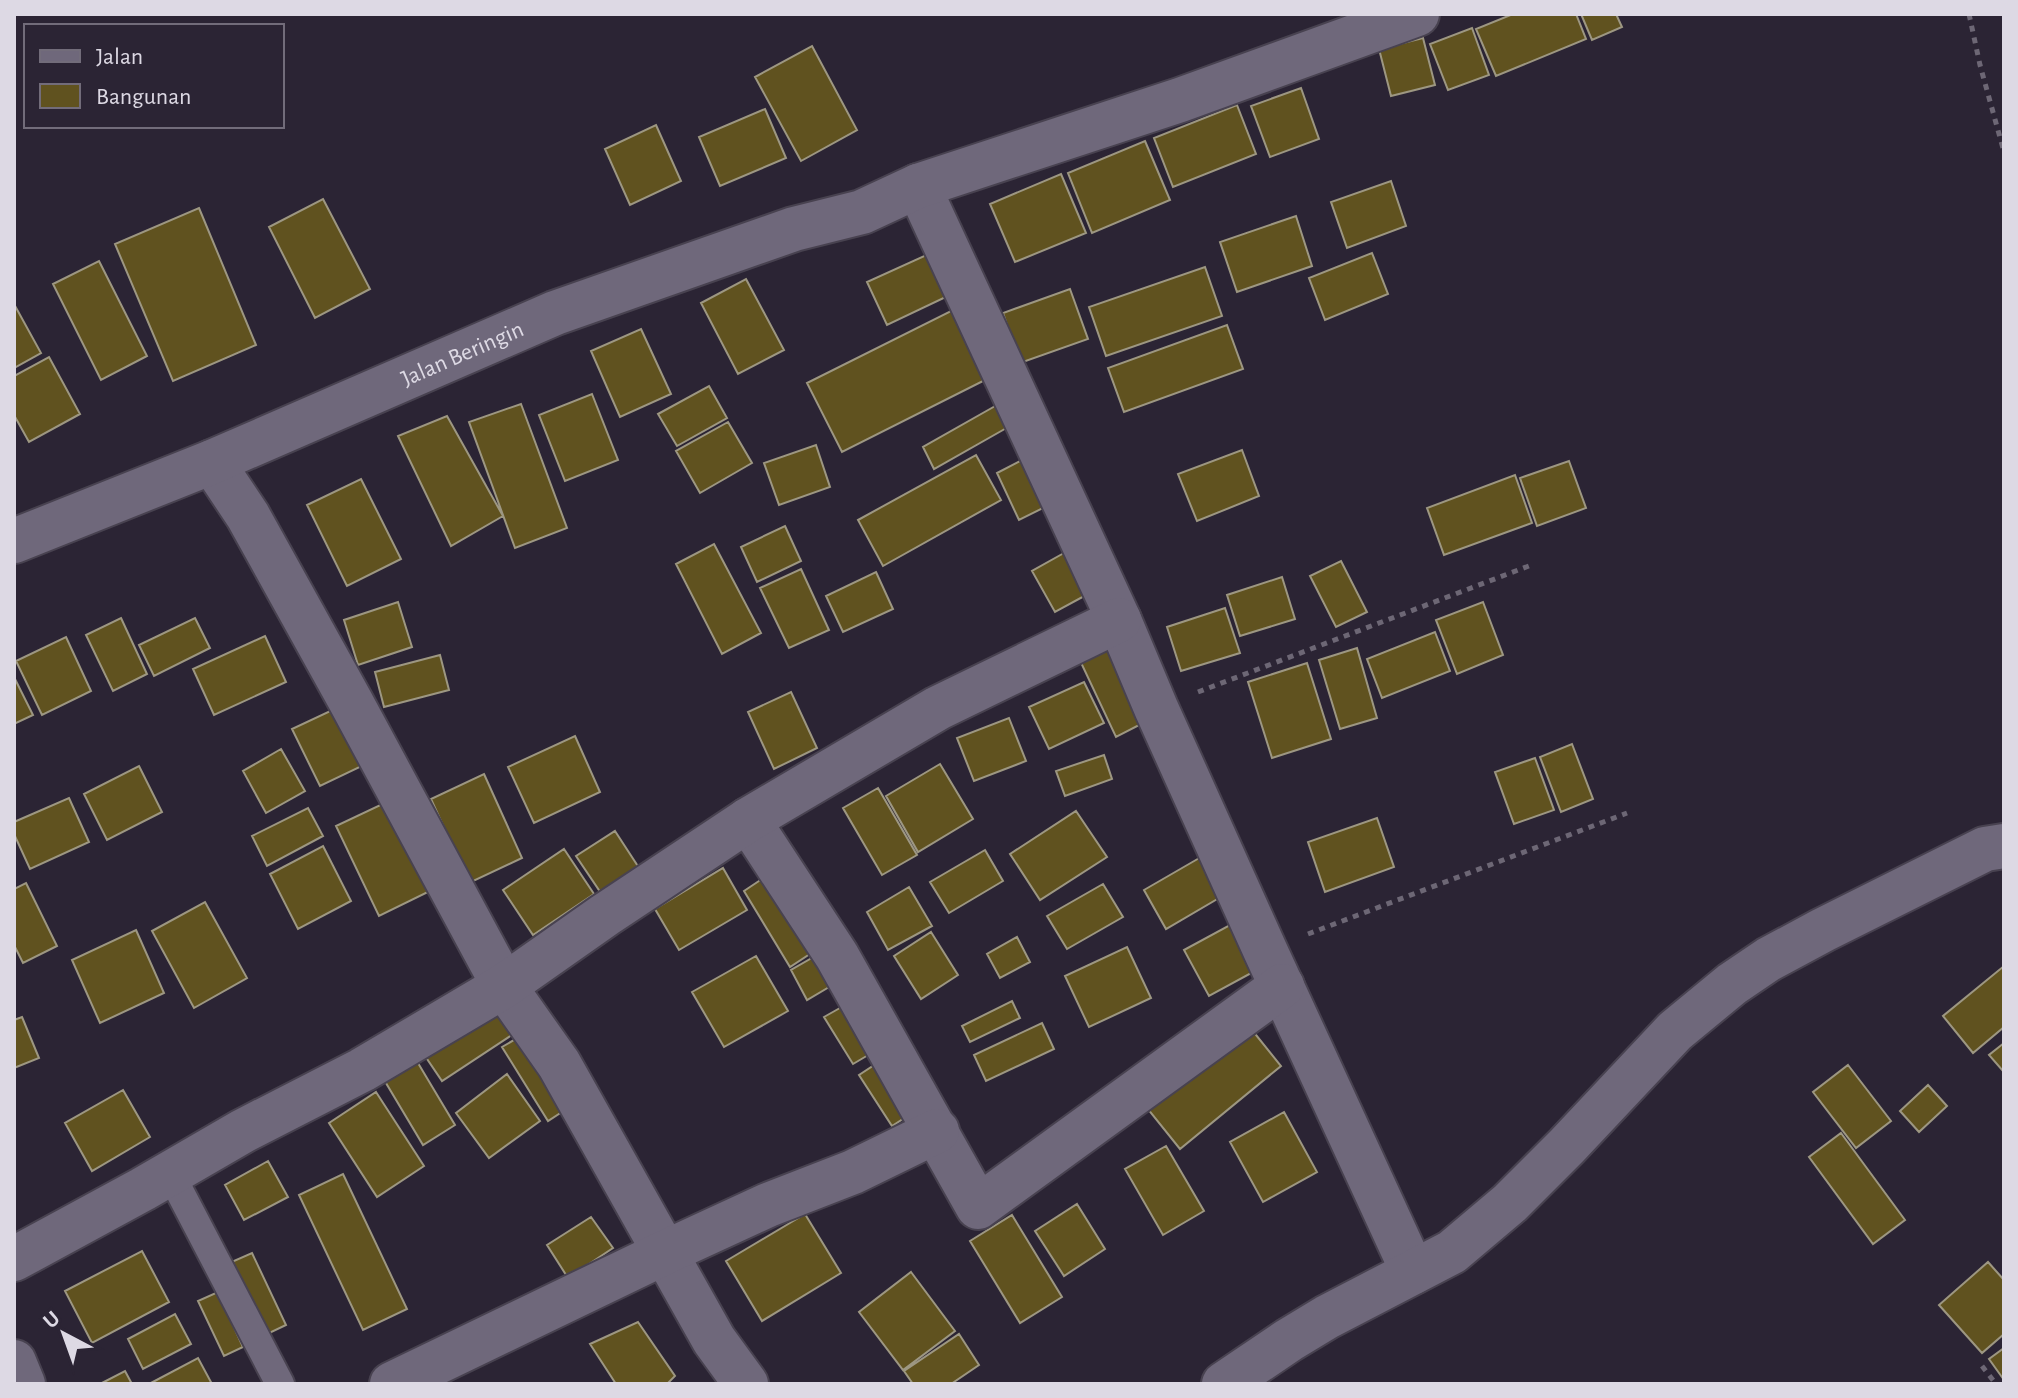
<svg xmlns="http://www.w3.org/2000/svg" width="2018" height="1398" font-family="'Alegreya Sans',sans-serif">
<rect width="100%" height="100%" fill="#2b2434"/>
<!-- building -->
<path fill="#60521f" stroke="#9d9782" stroke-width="2" d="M1513,14H1576L1586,39L1496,76L1476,29Z
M1581,14H1616L1622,27L1592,40Z
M1472,28L1489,75L1448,90L1430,44Z
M1423,38L1435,85L1391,96L1379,49Z
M812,46L857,130L801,161L755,77Z
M1301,88L1319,139L1270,157L1251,106Z
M1237,105L1256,154L1173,187L1154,138Z
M765,109L786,158L720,186L699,137Z
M656,125L681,181L630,205L605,149Z
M1145,141L1170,200L1092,233L1068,173Z
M1061,174L1086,233L1015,262L990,204Z
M1391,181L1406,226L1347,248L1331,202Z
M323,199L370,289L315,318L269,227Z
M199,208L256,345L173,381L115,244Z
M1296,216L1312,266L1237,292L1220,242Z
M931,253L950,295L887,325L867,282Z
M1372,253L1388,294L1325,320L1309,278Z
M99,261L147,356L101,380L53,284Z
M1205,267L1222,316L1106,356L1089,307Z
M746,279L784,350L738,374L701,303Z
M1070,289L1088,339L1020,363L1003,313Z
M14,304L41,353L14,368Z
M955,309L989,378L842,452L807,383Z
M1227,325L1243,369L1124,412L1108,368Z
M641,329L671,394L620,417L591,351Z
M49,357L80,414L29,442L14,415V376Z
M709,386L727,418L677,446L658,414Z
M592,394L618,460L565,481L539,415Z
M521,404L567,528L515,548L469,422Z
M997,405L1010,426L934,469L923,447Z
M447,416L503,516L451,546L398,436Z
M728,422L752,463L700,493L676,451Z
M816,445L830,487L779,505L764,463Z
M1242,450L1259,496L1197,521L1178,474Z
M976,455L1001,500L883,566L858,520Z
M1026,458L1049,505L1019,520L997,473Z
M1569,461L1586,508L1537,526L1520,478Z
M1515,475L1532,523L1444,555L1427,508Z
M361,479L401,559L347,586L307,505Z
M785,526L801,561L757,582L741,547Z
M714,544L761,633L722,654L676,564Z
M1064,553L1088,594L1055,612L1032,571Z
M1341,561L1367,612L1336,627L1310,576Z
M801,569L829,630L789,648L760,588Z
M876,572L893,609L843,632L826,596Z
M1282,577L1295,619L1240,636L1227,595Z
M398,602L412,647L358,665L344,620Z
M1483,602L1503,655L1457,674L1436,620Z
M1225,608L1240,653L1181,671L1167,627Z
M121,618L147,674L113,691L86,635Z
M195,618L210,648L154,676L139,645Z
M1435,632L1450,671L1382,698L1367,659Z
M265,636L286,682L214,715L193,669Z
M66,637L91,691L42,715L16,661Z
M1107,638L1147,721L1116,737L1076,652Z
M1357,648L1377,718L1340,729L1319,660Z
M440,655L449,690L384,707L375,672Z
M1307,663L1331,739L1272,758L1248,682Z
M14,677L33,715L14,724Z
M1084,682L1104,723L1049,749L1029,707Z
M791,692L817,748L774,769L748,712Z
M343,705L370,762L320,786L292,729Z
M1009,718L1026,761L974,781L957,738Z
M575,736L600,792L534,823L508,767Z
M1572,744L1593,799L1561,812L1540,757Z
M281,749L305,791L266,813L243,771Z
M1104,755L1112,779L1065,796L1056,771Z
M1535,758L1554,810L1514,824L1495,772Z
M940,764L973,819L918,852L886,796Z
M139,766L162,812L107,840L84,794Z
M484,774L522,858L469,883L431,799Z
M878,788L917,855L882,875L843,808Z
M69,798L89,842L30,869L14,834V822Z
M393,799L436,888L379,916L336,826Z
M308,808L323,836L267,866L252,836Z
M1076,811L1107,857L1040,900L1010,854Z
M1377,818L1394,867L1325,892L1308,842Z
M615,831L643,874L605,899L576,856Z
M323,846L351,901L298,929L270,874Z
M564,849L594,894L533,935L503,890Z
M985,850L1003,881L949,913L930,882Z
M1208,853L1231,891L1166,929L1144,890Z
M723,868L747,910L679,950L655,909Z
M777,869L822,946L790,967L744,891Z
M26,883L57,946L23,963L14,945V889Z
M1103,884L1123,917L1067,949L1047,916Z
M909,887L932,926L888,950L867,912Z
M205,902L247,978L194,1008L152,931Z
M1241,919L1266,965L1209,996L1184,950Z
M136,930L164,993L100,1023L72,960Z
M931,932L958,975L921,999L894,956Z
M1017,937L1030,962L1000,978L987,954Z
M1127,947L1151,998L1089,1027L1065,976Z
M824,951L841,980L807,1000L791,970Z
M756,956L788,1011L724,1047L692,992Z
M2004,966V1027L1973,1053L1943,1016Z
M503,996L524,1027L442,1081L421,1050Z
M1012,1001L1020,1018L970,1042L962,1026Z
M847,1004L875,1051L853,1064L824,1017Z
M22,1017L39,1058L14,1068V1020Z
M1042,1023L1054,1049L986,1081L974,1055Z
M1248,1025L1281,1066L1180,1149L1147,1108Z
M526,1033L571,1106L548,1121L502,1047Z
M2004,1043V1070L2003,1071L1989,1055Z
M415,1058L455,1125L423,1145L383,1078Z
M882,1060L915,1111L892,1126L859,1075Z
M1848,1065L1891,1121L1856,1148L1813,1092Z
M507,1074L540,1121L489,1158L456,1113Z
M1928,1085L1947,1106L1919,1132L1900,1111Z
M123,1090L150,1137L92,1171L65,1123Z
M376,1092L424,1166L377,1197L329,1123Z
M1284,1112L1317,1172L1263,1202L1230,1142Z
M1841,1133L1905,1220L1873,1244L1809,1157Z
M1166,1146L1204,1211L1163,1235L1125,1169Z
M268,1161L288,1197L244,1220L225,1185Z
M343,1174L407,1309L363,1330L299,1195Z
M1077,1204L1105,1249L1064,1276L1035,1231Z
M805,1214L841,1273L762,1321L726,1261Z
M1012,1215L1062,1297L1020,1323L970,1241Z
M591,1217L613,1248L568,1278L547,1245Z
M142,1251L169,1302L92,1343L65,1291Z
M252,1253L286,1325L261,1337L227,1264Z
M1988,1262L2004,1280V1334L1982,1353L1939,1305Z
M911,1272L955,1331L903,1370L859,1312Z
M218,1292L243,1347L224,1356L198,1301Z
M175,1314L191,1344L143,1369L128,1339Z
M638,1322L675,1376L667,1384H616L590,1344Z
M959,1334L979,1365L951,1384H913L904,1371Z
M2004,1348V1380L1989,1359Z
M198,1358L212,1384H149Z
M125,1371L132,1384H100Z"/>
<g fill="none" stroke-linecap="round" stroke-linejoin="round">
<defs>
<path id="lane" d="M170,1173L280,1384"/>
<g id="street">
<path d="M918,186L1119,620L1156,708L1265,950L1413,1272"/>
<path d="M212,462L248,516L351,702L504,986L559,1064L714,1340L746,1384"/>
<path id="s1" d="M14,541L212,462L555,313L794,229L862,212L918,186L1180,100L1417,14"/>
<path d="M748,820L837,956L978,1207L1282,986"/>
<path d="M14,1259L143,1189L243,1131L362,1070L504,986L605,915L748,820L938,708L1119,620"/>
<path d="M14,1362L23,1384"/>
<path d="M392,1384L666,1252L768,1205L853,1172L937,1131"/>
<path d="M1224,1384L1289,1340L1327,1317L1452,1252L1510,1203L1567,1146L1675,1031L1732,984L1769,959L1823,930L1985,849L2004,846"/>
</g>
</defs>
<!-- lane casing -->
<use href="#lane" stroke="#484250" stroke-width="32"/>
<!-- street casing -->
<use href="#street" stroke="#484250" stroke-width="48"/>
<!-- path -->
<path stroke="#6d6775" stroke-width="5" stroke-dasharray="6 6" stroke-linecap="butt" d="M1969,14L1980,65L2004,152
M1198,692L1534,564
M1308,934L1627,813
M1982,1366L1996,1384"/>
<!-- lane -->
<use href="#lane" stroke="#6f687b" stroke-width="28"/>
<!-- street -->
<use href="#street" stroke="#6f687b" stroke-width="44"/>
</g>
<g text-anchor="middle" stroke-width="6" stroke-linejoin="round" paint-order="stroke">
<!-- street labels -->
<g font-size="24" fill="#ddd9e4" stroke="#2b2434">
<text dy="8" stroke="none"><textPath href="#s1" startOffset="486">Jalan Beringin</textPath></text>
</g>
</g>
<!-- border -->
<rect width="2018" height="1398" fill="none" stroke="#ddd9e4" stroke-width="32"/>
<!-- legend -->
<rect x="24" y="24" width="260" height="104" fill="#2b2434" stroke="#726c7a" stroke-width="2"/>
<rect x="40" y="50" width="40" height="12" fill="#6f687b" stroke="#726c7a" stroke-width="2"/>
<text x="96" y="64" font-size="24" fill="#ddd9e4">Jalan</text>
<rect x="40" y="84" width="40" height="24" fill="#60521f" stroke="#726c7a" stroke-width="2"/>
<text x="96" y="104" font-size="24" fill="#ddd9e4">Bangunan</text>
<!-- north arrow -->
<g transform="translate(64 1334) rotate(319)" stroke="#2b2434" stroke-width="6" paint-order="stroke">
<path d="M0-6L14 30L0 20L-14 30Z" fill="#ddd9e4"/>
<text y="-12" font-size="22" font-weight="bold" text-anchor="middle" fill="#ddd9e4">U</text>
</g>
</svg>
